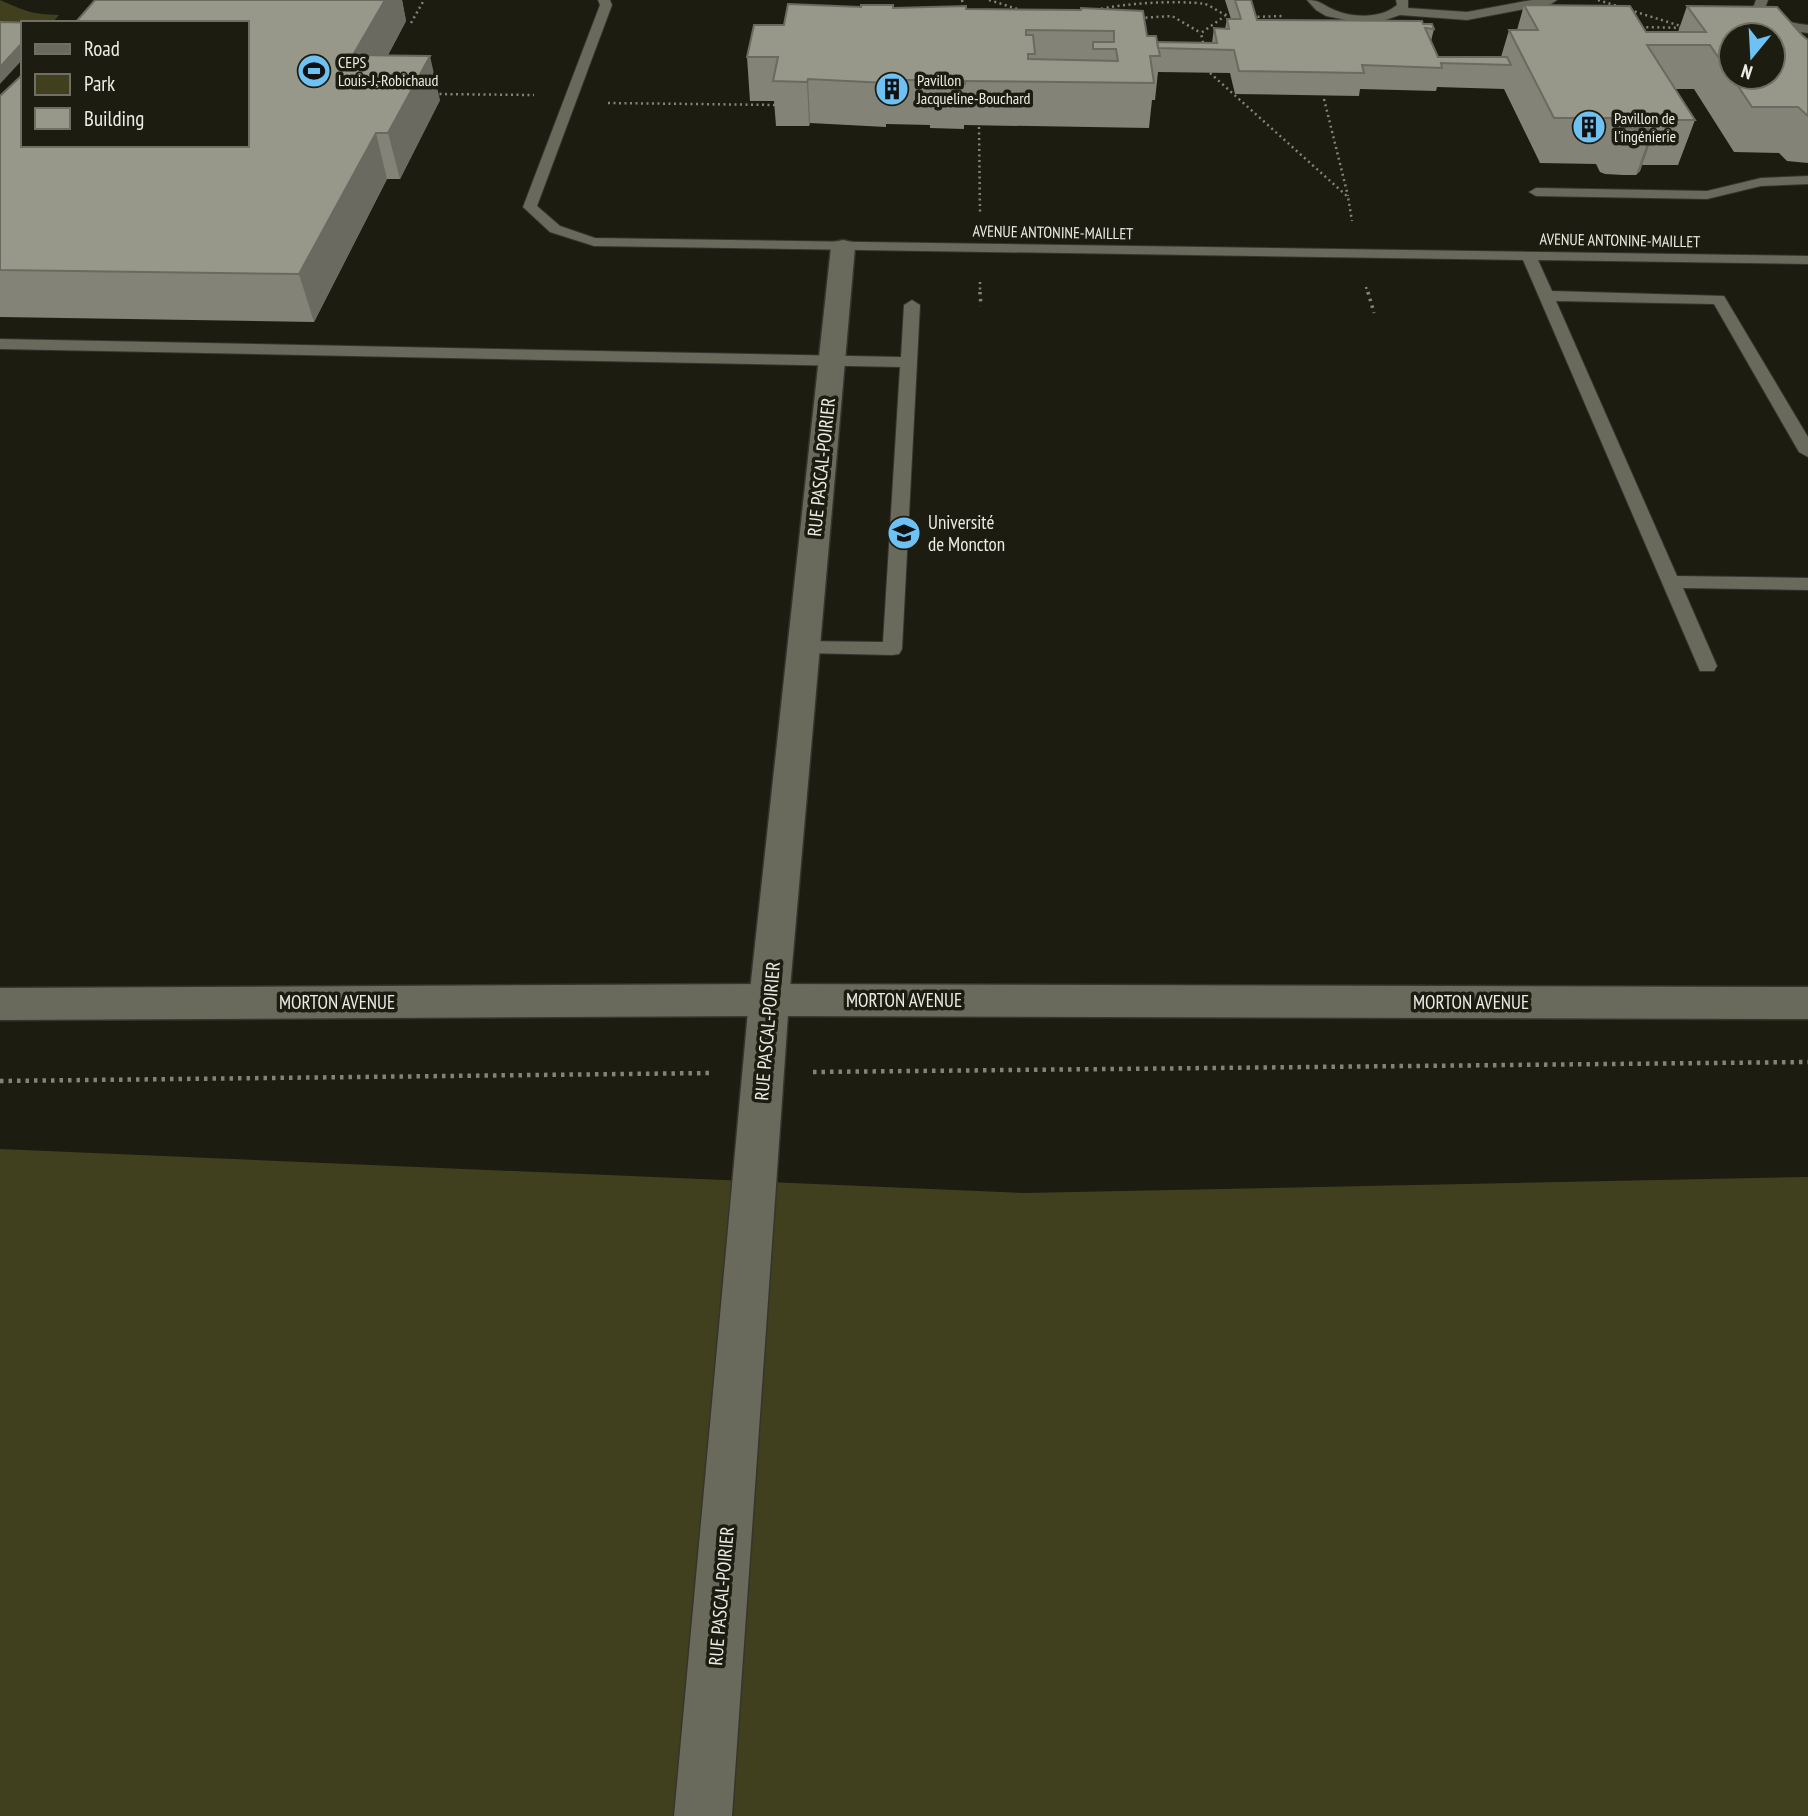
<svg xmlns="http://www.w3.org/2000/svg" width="1808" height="1816" font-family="'PT Sans Narrow',sans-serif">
<rect width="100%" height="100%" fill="#1d1c11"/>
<!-- green -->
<path fill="#41401e" d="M0,0C26,11 29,14 59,15L52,23H23L0,81Z
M0,1149L1024,1193L1808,1177V1816H0Z"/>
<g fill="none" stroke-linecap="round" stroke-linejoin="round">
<defs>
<path id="service" d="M598,0H610L612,5L537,206L560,226L595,238L1808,256V264L1538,260L1552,291L1724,296L1808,437V457L1799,452L1714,304L1556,301L1677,576L1808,578V590L1683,588L1717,666L1714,671H1700L1523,260L594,246L550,232L523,207L600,5Z
M1307,0C1319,0 1322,4 1332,9C1351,18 1381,19 1397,5L1396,0H1408V8L1467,12L1532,0H1557L1551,4L1467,20L1400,15L1385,20L1357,22L1326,16L1316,10Z
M1756,0H1768L1765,8C1777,20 1791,23 1808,25V33C1787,30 1767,26 1753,8Z
M1808,176V184L1761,186L1707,199L1536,196L1529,192L1536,188L1707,191L1761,178Z
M912,300L920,305L902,649L899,654L892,655L804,653L797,652L794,647L797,642L804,641L883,642L900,367L0,349V339L901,357L904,305Z"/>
<path id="minor" d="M843,240L852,242L855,247L789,1000L732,1816H674L749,1000L831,247L834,242Z"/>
<path id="tertiary" d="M769,984L1808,987V1019L769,1016L0,1020V988Z"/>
</defs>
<!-- service casing -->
<use href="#service" stroke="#35352e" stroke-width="2"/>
<!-- minor casing -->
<use href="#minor" stroke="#35352e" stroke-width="3"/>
<!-- tertiary casing -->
<use href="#tertiary" stroke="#35352e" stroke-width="3"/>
<!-- path-far2 -->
<path stroke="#83837a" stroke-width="2.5" stroke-dasharray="2 3.5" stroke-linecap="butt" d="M962,0L964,11
M989,0L1024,11
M1598,0L1687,28L1640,27
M1096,10C1123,3 1179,0 1205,4C1214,7 1220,14 1230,16
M1252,17L1285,16
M1140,18L1172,16L1201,33
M411,23L424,0
M1204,48L1201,33L1225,16
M1210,73L1348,197L1352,221
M434,94L534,95
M1324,99L1348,196
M608,103L778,105
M979,127L980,213
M980,282V294
M1366,287L1368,294"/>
<!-- path-far1 -->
<path stroke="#83837a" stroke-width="3.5" stroke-dasharray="2.5 4.5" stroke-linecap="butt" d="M980,292L981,306
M1368,292L1374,313"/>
<!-- path -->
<path stroke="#83837a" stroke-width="4.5" stroke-dasharray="3.5 5" stroke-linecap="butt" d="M813,1072L1808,1062
M0,1081L713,1073"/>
<!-- service -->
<use href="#service" fill="#69695c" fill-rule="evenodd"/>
<!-- minor -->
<use href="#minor" fill="#69695c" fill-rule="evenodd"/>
<!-- tertiary -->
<use href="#tertiary" fill="#69695c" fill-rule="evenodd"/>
</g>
<!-- wall -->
<path fill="#838377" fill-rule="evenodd" d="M95,0H402L406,21L388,55L440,100L400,179H387L314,322L0,317V96L23,145Z
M1225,0H1251L1257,20L1423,24L1434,29L1431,41L1438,57H1501L1509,30H1517L1524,5L1646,32H1678L1687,6L1802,35L1808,40V163L1787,161L1779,153L1734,152L1694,89H1675L1695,120L1678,165H1642L1640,171L1636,175H1623L1605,174L1600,172L1596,164L1540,163L1504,89L1437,87L1436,91L1360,89L1359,96L1235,94L1230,73L1158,72L1155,100H1152L1149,128L964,125V129L930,128V125L886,124V127L810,123L809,126H776L774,101H750L747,57L784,25L861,7L966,9L1147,36L1157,42L1212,43L1214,28L1225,29L1227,19H1231ZM1731,35L1773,77H1731Z"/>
<!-- shaded-wall -->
<path fill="#6a6a61" d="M385,0H402L406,21L365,99L353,55Z
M23,42V59L0,84V67Z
M430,56L440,100L400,179L388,133Z
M808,79L810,123L809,126L807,82Z
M1656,126L1640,171L1636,175L1652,129Z
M376,133L387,179L314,322L299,274Z"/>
<!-- building -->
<path fill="#98988a" stroke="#6a6a61" stroke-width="2" fill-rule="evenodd" d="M95,0H385L353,55L430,56L388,133H376L299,274L0,270V96L23,74V145H247V23H75Z
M1235,0H1251L1257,20L1422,21L1423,24H1432L1434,29L1425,28L1438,57H1507L1511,65L1441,63L1442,68L1362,65L1364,73L1239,71L1234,50L1158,48L1157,42L1217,43L1214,28L1229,29L1227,19H1241Z
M788,4L861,7V5H893V8L966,6V9L1081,10V8L1143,11L1147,36H1156L1160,56H1150L1154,83L965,81V84L930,83V80H886V83L808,79L807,82L773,81L778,57H747L754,25H784ZM1026,30L1114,31V42H1093V49H1116L1118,61L1028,59V54H1035L1033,35H1026Z
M1524,5L1630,6L1646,32H1706L1687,6L1777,7L1802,35L1808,40V116L1798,107H1752L1732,77H1773V35H1731V76L1710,45H1647L1695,120H1627L1653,123L1656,126L1652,129H1639L1621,128L1615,126L1611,118H1554L1509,30H1538Z
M0,22L41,23H23V42L0,67Z"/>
<!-- icons -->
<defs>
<symbol id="stadium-disc" viewBox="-11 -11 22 22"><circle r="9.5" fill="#6ec2f3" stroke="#1d1c11"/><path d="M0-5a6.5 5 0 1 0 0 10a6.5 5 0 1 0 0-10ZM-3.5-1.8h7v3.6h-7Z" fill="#111"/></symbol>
<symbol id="building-disc" viewBox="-11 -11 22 22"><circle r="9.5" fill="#6ec2f3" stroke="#1d1c11"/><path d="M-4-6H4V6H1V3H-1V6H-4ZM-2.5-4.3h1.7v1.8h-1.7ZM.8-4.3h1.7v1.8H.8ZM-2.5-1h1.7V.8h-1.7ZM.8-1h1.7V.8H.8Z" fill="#111"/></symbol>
<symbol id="university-disc" viewBox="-11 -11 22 22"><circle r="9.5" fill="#6ec2f3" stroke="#1d1c11"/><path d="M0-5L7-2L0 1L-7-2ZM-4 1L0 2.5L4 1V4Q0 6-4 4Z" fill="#111"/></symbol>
</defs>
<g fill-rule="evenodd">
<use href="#stadium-disc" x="295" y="52" width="38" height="38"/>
<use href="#building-disc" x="873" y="70" width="38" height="38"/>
<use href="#building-disc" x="1570" y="108" width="38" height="38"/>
<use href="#university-disc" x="885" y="514" width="38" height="38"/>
</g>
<g text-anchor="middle" stroke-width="7" stroke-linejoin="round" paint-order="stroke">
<!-- far-poi labels -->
<g font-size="16" fill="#ebece4" stroke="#1d1c11" text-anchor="start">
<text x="338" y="68">CEPS<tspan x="338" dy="18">Louis-J.-Robichaud</tspan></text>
<text x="917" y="86">Pavillon<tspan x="917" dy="18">Jacqueline-Bouchard</tspan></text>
<text x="1614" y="124">Pavillon de<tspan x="1614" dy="18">l'ingénierie</tspan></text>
</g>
<!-- far-street labels -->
<g font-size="16" fill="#ebece4" stroke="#1d1c11">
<text transform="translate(1053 232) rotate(1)" y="6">AVENUE ANTONINE-MAILLET</text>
<text transform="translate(1620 240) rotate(1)" y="6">AVENUE ANTONINE-MAILLET</text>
</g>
<!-- street labels -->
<g font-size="19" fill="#ebece4" stroke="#1d1c11">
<text transform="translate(821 467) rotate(-84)" y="7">RUE PASCAL-POIRIER</text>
<text x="904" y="1007">MORTON AVENUE</text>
<text x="337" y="1009">MORTON AVENUE</text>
<text x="1471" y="1009">MORTON AVENUE</text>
<text transform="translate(767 1031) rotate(-85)" y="7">RUE PASCAL-POIRIER</text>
<text transform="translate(721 1596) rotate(-85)" y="7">RUE PASCAL-POIRIER</text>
</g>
<!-- poi labels -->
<g font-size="19" fill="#ebece4" stroke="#1d1c11" text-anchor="start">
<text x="928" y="529">Université<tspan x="928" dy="22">de Moncton</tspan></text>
</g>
</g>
<!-- legend -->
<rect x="21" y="21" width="228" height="126" fill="#1d1c11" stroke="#6f6f65" stroke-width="2"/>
<rect x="35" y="44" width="35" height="10" fill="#69695c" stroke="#6f6f65" stroke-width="2"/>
<text x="84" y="56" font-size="21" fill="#ebece4">Road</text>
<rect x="35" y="74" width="35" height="21" fill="#41401e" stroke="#6f6f65" stroke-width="2"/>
<text x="84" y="91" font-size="21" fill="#ebece4">Park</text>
<rect x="35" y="108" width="35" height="21" fill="#98988a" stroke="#6f6f65" stroke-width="2"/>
<text x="84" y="126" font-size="21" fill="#ebece4">Building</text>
<!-- north arrow -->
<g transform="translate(1752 56) rotate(198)"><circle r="33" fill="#1d1c11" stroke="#6f6f65" stroke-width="2"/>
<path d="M0-5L12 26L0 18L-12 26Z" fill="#6ec2f3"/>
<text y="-10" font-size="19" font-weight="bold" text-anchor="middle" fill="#ebece4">N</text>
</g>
</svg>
